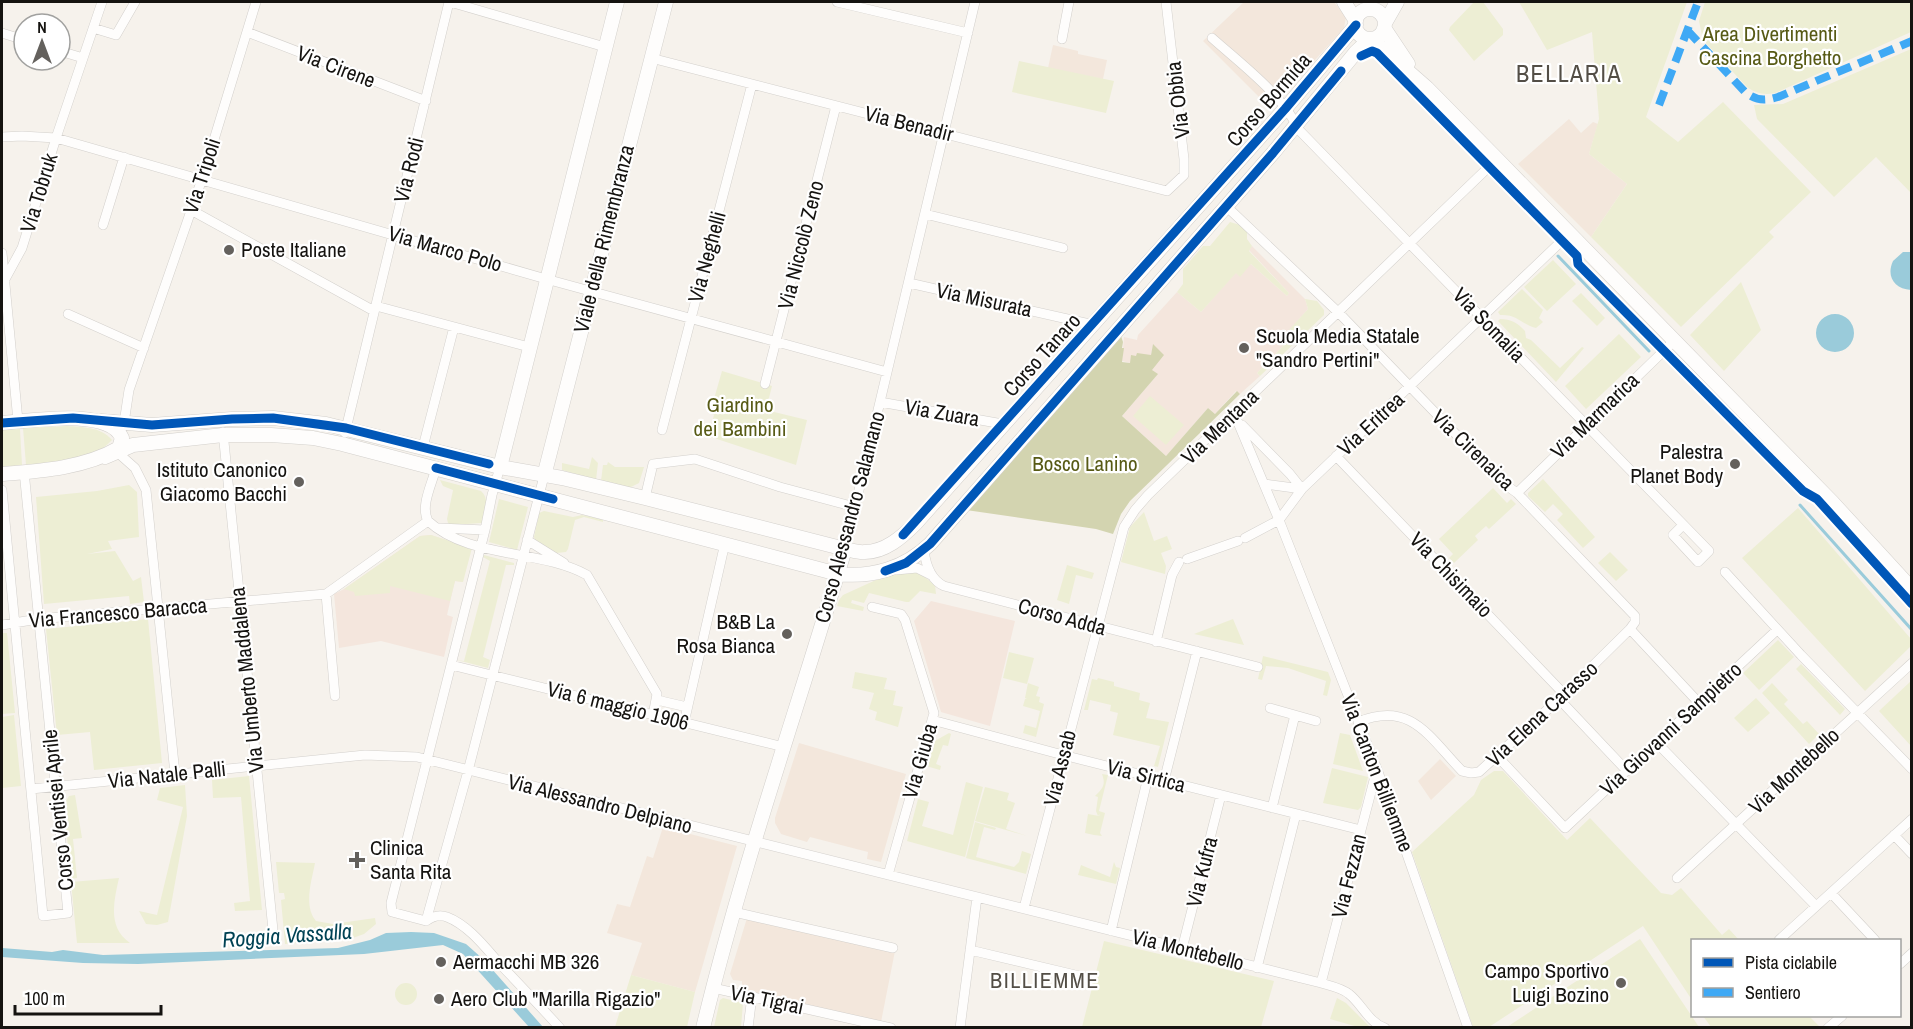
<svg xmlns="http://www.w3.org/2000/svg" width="1913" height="1029" font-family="'Archivo Narrow',sans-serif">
<rect width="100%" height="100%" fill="#f6f2ec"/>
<!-- commercial -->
<path fill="#f3e7dc" d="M1244,2H1334L1346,17L1344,28L1286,92L1272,110L1203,41Z
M1053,45L1078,51V54L1107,60L1103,79L1048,68Z
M1569,119L1581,133L1593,122L1598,124L1589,154L1627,184L1591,237L1518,164Z
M799,743L906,774L881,862L867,859L868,852L810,837L807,842L781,834L775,823V818Z
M1440,759L1456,776L1431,800L1418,781Z
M663,827L737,846L695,992L631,975L642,943L607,933L617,904L630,907L647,856L653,858Z
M747,918L895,951L881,1022L742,989V981L733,980L730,974Z"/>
<!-- education -->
<path fill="#f4e6dd" d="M1252,246L1305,299L1308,309L1279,342L1283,346L1257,373L1260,376L1240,394L1236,391L1215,414L1208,408L1166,456L1122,416L1157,375L1152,371L1153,344L1151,355L1136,356L1130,363L1122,361L1124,337L1137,340L1138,335L1177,292L1201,312L1236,272L1251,264L1287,296L1289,293L1249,250Z
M431,535L446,540L463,582L455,581L450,602L447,615L453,617L444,657L381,641L339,648L334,594L344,589L420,536Z
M931,601L1015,621L990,726L941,712L914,621Z"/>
<!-- green -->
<path fill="#edeed4" d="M1474,2H1483L1503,29V35L1474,61L1449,30L1450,27Z
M1519,2H1687L1646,117L1678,142L1723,102L1811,192L1769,232L1774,237L1681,327L1591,237L1627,184L1589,154L1599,119L1592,32L1547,50Z
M1705,2H1911V32L1775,93C1764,95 1757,94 1747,87L1703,40L1699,21Z
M1911,49V193L1876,157L1834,197L1757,119L1754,105L1783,104Z
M1019,61L1114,81L1106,113L1012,92Z
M1230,222L1240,225L1247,232V239L1252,246L1249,251L1289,293L1287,296L1251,264L1240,277L1236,273L1201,312L1177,292L1183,284V269L1203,246H1210Z
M1553,260L1576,284L1547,311L1524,287Z
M1741,282L1761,330L1724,371L1690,335Z
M1522,289L1543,310L1539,318L1543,322L1536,328C1522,325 1518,314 1500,315L1498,312Z
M1581,293L1605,318L1597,326L1572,301Z
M1305,299L1317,301L1324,310V315L1260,376L1257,373L1283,346L1278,342L1308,309Z
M1500,319C1511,319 1518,323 1525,331L1526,338L1531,340L1560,368L1582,347L1584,348L1556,382L1498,321Z
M1619,334L1641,357L1586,409L1565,386Z
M722,371L772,386L766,410L807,420L796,465L714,438H708L714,415L710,413Z
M1150,396L1184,425L1166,445L1133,416Z
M67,426C82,427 102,427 112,440C93,462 53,462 26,465L23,428Z
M20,429L22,465L2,467V430Z
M592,457L598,463L596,480L562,470V463L589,469Z
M608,462L615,467H644L639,483L629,488L601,481L603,465H607Z
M1543,479L1595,537L1583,548L1557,520L1563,514L1553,504L1545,512L1528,496V493Z
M440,480L481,491C491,500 484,512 482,523L451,525L448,523L447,519L453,490L443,486Z
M129,485L137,492L139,537L108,541L112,549L87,554L115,551L133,581L141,577L144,602L130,604L129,596L44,604L36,497L97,491Z
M1493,488L1507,503L1511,499L1516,504L1489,529L1486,526L1475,536L1478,540L1454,563L1449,558L1453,554L1439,539Z
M499,499L528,507L517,550L489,542Z
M1798,508L1911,639V646L1865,691L1742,558Z
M544,511L573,517L582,515L603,519V522L584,517L575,520L568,549L566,552L556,553L535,540L534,537L539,513Z
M1144,512L1154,541L1167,536L1172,549L1161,553L1166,566L1165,574L1121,562L1130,527Z
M431,535L472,548L463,582L455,581L450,601L390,586V593L355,596L354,592L344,589L420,536Z
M1610,552L1628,570L1616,581L1598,563Z
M484,555L514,563V565H506L483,657L490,660L488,668L457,660L464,661L490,561L483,557Z
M1067,565L1094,573L1092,579L1076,575L1069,604L1057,600Z
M918,572L935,585L936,594L920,591L909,602H906L869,593L864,603L852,600L851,603L864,607L863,611L837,606L839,600L843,595L889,574Z
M148,619L162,763L94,770L90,732L57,735L46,629Z
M1233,619L1244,645L1194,634Z
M2,633H7L15,713L2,714Z
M1778,640L1794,657L1759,690L1743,673Z
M1009,652L1034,658L1027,684L1003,678Z
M1263,656L1328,672L1331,680L1327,696L1323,695L1326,681L1288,668L1266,666L1262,680L1258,679Z
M1801,664L1845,709L1840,715L1796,669Z
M855,672L887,678L884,689L896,691L893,705L903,707L898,727L875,720L877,712L869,709L874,693L852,688Z
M1098,678L1114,682V686L1140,693L1139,700L1150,703L1146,718L1169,722L1158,767L1154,766L1160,746L1113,735L1118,713L1110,711L1111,705L1090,700L1088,710H1084L1092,679L1097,680Z
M1911,681V746L1879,711Z
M1028,683L1039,687L1036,696L1040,697L1039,702L1044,704L1036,737L1023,733L1025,725L1036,728L1040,711L1023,706L1025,699H1027L1025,698Z
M1772,683L1788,700L1784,704L1803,724L1807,721L1819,734L1809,744L1762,693Z
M1756,698L1770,713L1748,732L1734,718Z
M14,715L21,786L2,788V717Z
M949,733L951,734L948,746L943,745L936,764L941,766L940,770L926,766L933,742Z
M1340,733L1350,735L1363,771L1333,764Z
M1332,768L1368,777L1361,807L1358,810L1323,803Z
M1494,771H1503L1567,840L1590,818L1661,893L1672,895L1681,888L1722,935L1729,929L1739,940H1692V1000L1643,926L1489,1027H1473L1412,852L1474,795L1481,780Z
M1102,774L1108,775L1099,811L1105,813L1100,833L1102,836L1094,835L1096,825L1094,835L1085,833L1088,814L1099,816L1100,814L1098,816L1096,811L1098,797L1095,796C1103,788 1106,785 1102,774Z
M249,776L262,910L235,911L234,903L250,901L241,797L213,798L212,780Z
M966,782L983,787L965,857L907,841L918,799L929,802L922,826L953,835Z
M185,785L187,816L168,922L157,925L146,924L139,911L157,915L183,807L157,800L160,788Z
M985,787L1009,793L1007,800L1015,803L1006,829L1027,836L975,821Z
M75,795L82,838L73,839L77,878L71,879L64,804L69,796Z
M975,822L996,828L995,830L984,827L976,857L1014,867L1019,862L1022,851L1031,854L1026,874L966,858Z
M276,862L315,863C312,880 303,906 316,921L333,924L375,918L376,924L364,934L350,939L285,944L281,900L285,899L284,893H279Z
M1114,862L1116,867L1120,868L1116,884L1078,875L1081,865L1110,877Z
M119,878C114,901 107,927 130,943H77L71,882Z
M1640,939L1699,1027H1507Z
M1104,941L1274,981L1261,1027H1082Z
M631,975L695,992L687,1027H615Z
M395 994a11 11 0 1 1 22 0a11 11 0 1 1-22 0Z
M723,998L743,1003L741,1027H714L720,1000Z
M1337,998L1346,1003L1370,1027H1358L1330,1019Z
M1703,1016H1809L1820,1027H1711Z"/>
<!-- forest -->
<path fill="#d3d4b0" d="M1121,336L1123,342L1122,348H1124L1122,362L1130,363L1131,355L1136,356L1137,353L1151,355L1153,344L1164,355L1152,370L1158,374L1122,416L1166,456L1208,408L1215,414L1237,391L1240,394L1130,501L1121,514L1113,534L1096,529L966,510Z"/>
<!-- water -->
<path fill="#9acbda" d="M1903,252H1911V290C1894,289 1886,276 1893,261Z
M1816 333a19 19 0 1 1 38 0a19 19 0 1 1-38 0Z
M411,932L434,933L466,944L483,959L543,1027H529L463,954L443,945L364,954L138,964L83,963L2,957V948L52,952L63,950L103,955L338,948L370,940L386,933Z"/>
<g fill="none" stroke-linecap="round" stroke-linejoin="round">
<!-- stream -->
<path stroke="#9acbda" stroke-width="3" d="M1558,256L1649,351
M1800,505L1912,630"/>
<defs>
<path id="street" d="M450,2L605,47
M837,2L968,33
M93,28L116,35L135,2
M247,32L426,101
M2,33L24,40
M1212,38C1240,63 1283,95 1299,130L1709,551L1698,562L1673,535L1683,525
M1062,39L1069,2
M60,51L83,58
M651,58L1167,191L1184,175V159L1166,2
M2,137L22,136L56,138L546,279L887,372
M1226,206L1339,313L1503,483L1517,493L1635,616V622L1630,629L1559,699L1479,772L1471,773L1462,771C1429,737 1411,700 1358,722
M191,210L374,311
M925,214L1063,248
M103,225L124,157
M2,253L18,421
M4,281L22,248L56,138L102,2
M909,283L1094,325
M376,306L529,347
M68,314L144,348
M765,384L836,106
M880,402L997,423L1003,426
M1234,413L1279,520L1377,769L1468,1028
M124,423L129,390L202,179L256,2
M1242,425L1290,474L1302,489
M662,430L752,84
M223,432L274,940
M345,433L449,2
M423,447L454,327
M117,452L135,468L146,490L175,774
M1336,456L1564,694
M500,467L492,495L485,530L391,903L392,912L426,921C433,916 439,914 447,917C468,925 485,947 499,963C519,984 540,1006 560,1028
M1264,484L1302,489
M2,490L43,916L68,913L24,471
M1517,493L1674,341
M645,498L653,464L695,459L780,487L855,507
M428,521C469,559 541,549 587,575L657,694L653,715
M428,521C420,506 432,484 436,468
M439,528L485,530
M1245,538L1279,520L1302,489L1570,233
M527,540L564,563
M845,549L975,2
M924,551C926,565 931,580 944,586L1258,667
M1187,559L1238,541
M896,570L917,568L931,575
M1725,572L1801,655L1912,769
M326,594L335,696
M872,607L901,614L905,620L934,713L888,875
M2,625L38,619L326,594L428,521
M1630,629L1699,703
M1156,642L1172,575L1179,562
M451,665L784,747
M1559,699L1627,771
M657,700L687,707
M1270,708L1316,721
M932,720L1063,755L1361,830
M684,723L725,543
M1657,743L1816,906
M1497,756L1565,828L1777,630
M1164,781L1197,651
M31,789L365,755L417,757L1321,983C1331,986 1342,988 1349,994C1362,1004 1368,1022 1385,1028
M1272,808L1295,715
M1894,835L1912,854
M1677,878L1912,663
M1831,893L1875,940
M1024,908L1124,527L1135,510L1148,495L1497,159
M734,912L893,948
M426,921L468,771L544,476
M1111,931L1148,777
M1779,940L1912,819
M1182,949L1221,795
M970,950L1088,978
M1900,964L1912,953
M1257,968L1296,814
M1321,983L1377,769
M713,988L891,1028
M748,1028L752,996
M960,1028L977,897
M1828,1028L1842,1016"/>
<path id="secondary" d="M1344,2L1356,21
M1355 24a15 15 0 1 1 30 0a15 15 0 1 1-30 0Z
M1385,23L1397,2
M1384,28L1408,64
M1371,39L1427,88L1497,159L1833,503L1912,589
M101,421L152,425L232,419L273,418L326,424L500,467L562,478L645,498L845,549C851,550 859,553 865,552C885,552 902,537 915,524L1285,109L1356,25
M2,423C28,421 110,407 122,438L119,448C85,468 40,471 2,474
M105,457L133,445L223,435H271L313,438L342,444L838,574C872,578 905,568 930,544L1273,153L1356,52L1370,39
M500,467L617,2
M544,476L666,2
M703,1028C742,866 798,708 845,549"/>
</defs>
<!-- street casing -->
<use href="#street" stroke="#d3d0cc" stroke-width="10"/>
<!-- secondary casing -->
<use href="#secondary" stroke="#d3d0cc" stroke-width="15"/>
<!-- street -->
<use href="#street" stroke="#fefdfc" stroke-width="9"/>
<!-- secondary -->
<use href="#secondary" stroke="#fefdfc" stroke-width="14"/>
<!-- quiet -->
<path stroke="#3fa9f5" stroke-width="8" stroke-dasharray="15 8" stroke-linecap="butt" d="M1687,30L1745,92C1757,101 1764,101 1778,97L1912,41
M1659,105L1698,2"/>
<defs>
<path id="cycleway" d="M1361,56L1372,51L1377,53L1577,256L1578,264L1803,491L1817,499L1912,604
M2,423L73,418L152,425L232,419L273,418L346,428L489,464
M436,468L553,499
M903,535L1285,109L1356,25
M885,571L906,563L930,544L1273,153L1341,71"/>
</defs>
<!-- cycleway casing -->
<use href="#cycleway" stroke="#fff" stroke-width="13"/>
<!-- cycleway -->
<use href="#cycleway" stroke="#0057b8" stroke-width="9"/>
</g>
<!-- markers -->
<g fill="#64615d" stroke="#fff" stroke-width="2">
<circle cx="229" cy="250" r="6"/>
<circle cx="1244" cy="348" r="6"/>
<circle cx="1735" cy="464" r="6"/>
<circle cx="299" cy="482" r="6"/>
<circle cx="787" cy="634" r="6"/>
<path d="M354 851h6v6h6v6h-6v6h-6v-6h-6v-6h6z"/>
<circle cx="441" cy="962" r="6"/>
<circle cx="1621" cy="983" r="6"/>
<circle cx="439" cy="999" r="6"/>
</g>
<g text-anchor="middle" stroke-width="4.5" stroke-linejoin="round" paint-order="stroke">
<!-- park labels -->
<g font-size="21" fill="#575a15" stroke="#fff">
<text x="1770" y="41">Area Divertimenti<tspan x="1770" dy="24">Cascina Borghetto</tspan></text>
<text x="740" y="412">Giardino<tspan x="740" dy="24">dei Bambini</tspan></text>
<text x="1085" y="471">Bosco Lanino</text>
</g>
<!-- street labels -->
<g font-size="21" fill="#151310" stroke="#fff">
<text transform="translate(336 67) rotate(21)" y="7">Via Cirene</text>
<text transform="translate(1178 100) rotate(-97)" y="7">Via Obbia</text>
<text transform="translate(1269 100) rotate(-49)" y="7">Corso Bormida</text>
<text transform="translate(909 124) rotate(14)" y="7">Via Benadir</text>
<text transform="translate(409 170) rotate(-76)" y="7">Via Rodi</text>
<text transform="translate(202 176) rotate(-72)" y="7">Via Tripoli</text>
<text transform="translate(39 193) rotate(-73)" y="7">Via Tobruk</text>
<text transform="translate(604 239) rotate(-76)" y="7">Viale della Rimembranza</text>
<text transform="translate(801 245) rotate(-76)" y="7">Via Niccolò Zeno</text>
<text transform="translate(445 249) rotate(16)" y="7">Via Marco Polo</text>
<text transform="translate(707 257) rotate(-75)" y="7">Via Neghelli</text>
<text transform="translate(984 300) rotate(12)" y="7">Via Misurata</text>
<text transform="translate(1489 325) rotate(46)" y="7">Via Somalia</text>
<text transform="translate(1042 355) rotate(-48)" y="7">Corso Tanaro</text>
<text transform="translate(942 413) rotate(10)" y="7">Via Zuara</text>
<text transform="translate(1595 416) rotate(-44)" y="7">Via Marmarica</text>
<text transform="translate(1371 424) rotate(-43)" y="7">Via Eritrea</text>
<text transform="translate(1220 427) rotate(-44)" y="7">Via Mentana</text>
<text transform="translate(1473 450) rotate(44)" y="7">Via Cirenaica</text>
<text transform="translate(850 517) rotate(-75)" y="7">Corso Alessandro Salamano</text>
<text transform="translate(1451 575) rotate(46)" y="7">Via Chisimaio</text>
<text transform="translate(118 613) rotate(-5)" y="7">Via Francesco Baracca</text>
<text transform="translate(1062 617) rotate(15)" y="7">Corso Adda</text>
<text transform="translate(247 680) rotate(-96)" y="7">Via Umberto Maddalena</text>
<text transform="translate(618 706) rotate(14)" y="7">Via 6 maggio 1906</text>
<text transform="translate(1542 714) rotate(-43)" y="7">Via Elena Carasso</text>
<text transform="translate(1671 729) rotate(-43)" y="7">Via Giovanni Sampietro</text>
<text transform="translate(920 761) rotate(-74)" y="7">Via Giuba</text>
<text transform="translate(1060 768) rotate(-76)" y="7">Via Assab</text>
<text transform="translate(1794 771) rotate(-43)" y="7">Via Montebello</text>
<text transform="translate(1377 773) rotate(69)" y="7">Via Canton Billiemme</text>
<text transform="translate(167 775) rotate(-6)" y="7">Via Natale Palli</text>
<text transform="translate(1146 776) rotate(14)" y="7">Via Sirtica</text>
<text transform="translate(600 804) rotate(14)" y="7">Via Alessandro Delpiano</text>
<text transform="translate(58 810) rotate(-96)" y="7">Corso Ventisei Aprile</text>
<text transform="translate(1202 872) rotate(-76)" y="7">Via Kufra</text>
<text transform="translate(1349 876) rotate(-76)" y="7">Via Fezzan</text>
<text transform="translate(1188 950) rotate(14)" y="7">Via Montebello</text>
<text transform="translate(767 1000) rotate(12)" y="7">Via Tigrai</text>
</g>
<!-- poi labels -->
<g font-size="21" fill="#151310" stroke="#fff" text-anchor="start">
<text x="241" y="257">Poste Italiane</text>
<text x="1256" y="343">Scuola Media Statale<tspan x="1256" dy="24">"Sandro Pertini"</tspan></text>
<text x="1723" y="459" text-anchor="end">Palestra<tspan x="1723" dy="24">Planet Body</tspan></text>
<text x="287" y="477" text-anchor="end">Istituto Canonico<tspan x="287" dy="24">Giacomo Bacchi</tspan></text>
<text x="775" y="629" text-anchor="end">B&amp;B La<tspan x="775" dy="24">Rosa Bianca</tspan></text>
<text x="370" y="855">Clinica<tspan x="370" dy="24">Santa Rita</tspan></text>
<text x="453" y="969">Aermacchi MB 326</text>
<text x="1609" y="978" text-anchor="end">Campo Sportivo<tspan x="1609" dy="24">Luigi Bozino</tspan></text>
<text x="451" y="1006">Aero Club "Marilla Rigazio"</text>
</g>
<!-- water labels -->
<g font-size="22" font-style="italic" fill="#004254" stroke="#fff">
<text transform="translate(287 935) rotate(-4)" y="8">Roggia Vassalla</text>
</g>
<!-- neighbourhood labels -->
<g font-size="22" letter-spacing="1.5" fill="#534e46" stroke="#fff">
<text x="1045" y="988">BILLIEMME</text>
</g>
<!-- quarter labels -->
<g font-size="24" letter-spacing="1.5" fill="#534e46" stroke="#fff">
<text x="1569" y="82">BELLARIA</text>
</g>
</g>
<!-- border -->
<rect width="1913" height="1029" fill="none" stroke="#151310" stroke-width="6"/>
<!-- legend -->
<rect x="1691" y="939" width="210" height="78" fill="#ffffff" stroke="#a1a19f" stroke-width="1.5"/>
<rect x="1703" y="958" width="30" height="9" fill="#0057b8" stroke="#a1a19f" stroke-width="1.5"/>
<text x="1745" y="969" font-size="18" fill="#151310">Pista ciclabile</text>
<rect x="1703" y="988" width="30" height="9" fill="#3fa9f5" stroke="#a1a19f" stroke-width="1.5"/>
<text x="1745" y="999" font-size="18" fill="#151310">Sentiero</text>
<!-- north arrow -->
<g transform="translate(42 42)"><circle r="28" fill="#ffffff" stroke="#a1a19f" stroke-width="1.5"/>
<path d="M0-4.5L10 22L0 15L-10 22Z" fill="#64615d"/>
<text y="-9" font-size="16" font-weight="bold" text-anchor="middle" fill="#151310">N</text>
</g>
<!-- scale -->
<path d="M15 1005v9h146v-9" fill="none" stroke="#151310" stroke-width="3"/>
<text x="24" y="1005" font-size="18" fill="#151310" stroke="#ffffff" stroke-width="4.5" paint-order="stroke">100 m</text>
</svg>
